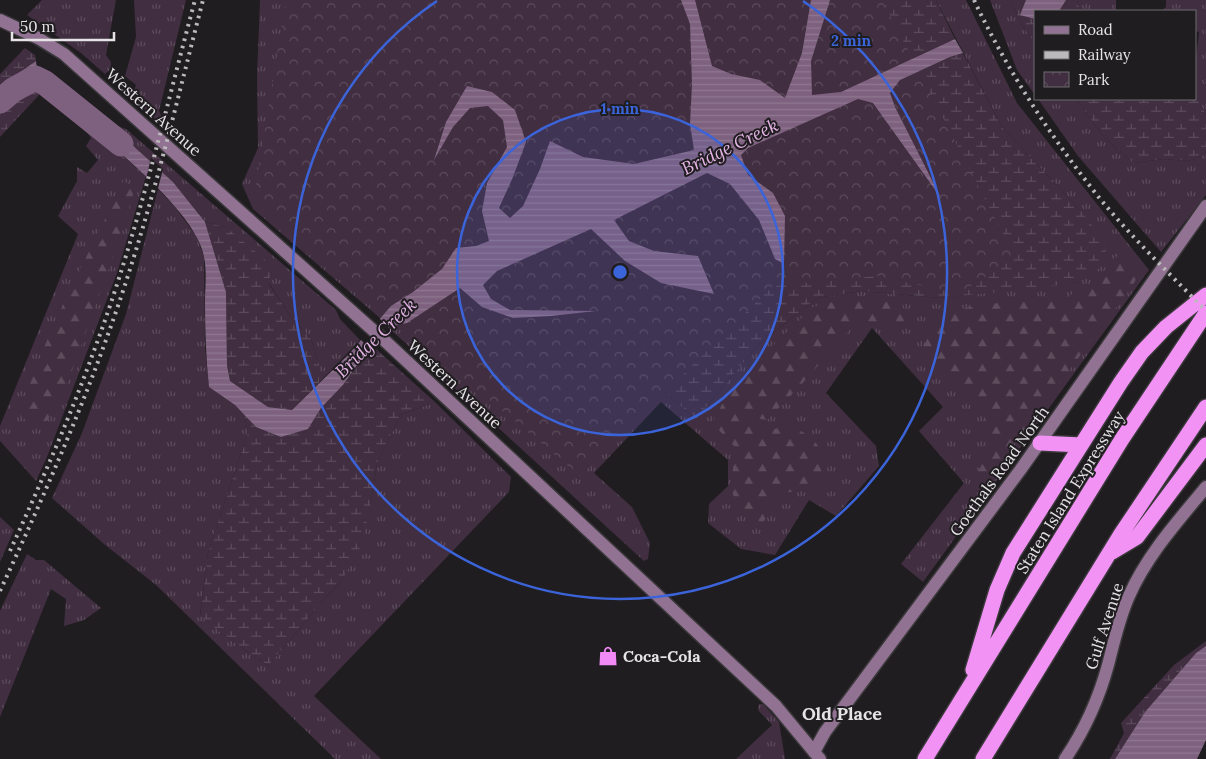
<svg xmlns="http://www.w3.org/2000/svg" width="1206" height="759" font-family="Lora,serif">
<defs>
<pattern id="grass-tufts" width="24" height="20" patternUnits="userSpaceOnUse" patternTransform="scale(1.25)"><rect width="24" height="20" fill="#412e41"/><path d="M3 7l-1-3M5 7V3M7 7l1-3M15 17l-1-3M17 17v-4M19 17l1-3" fill="none" stroke="#5c4c5c"/></pattern>
<pattern id="forest-firs" width="22" height="20" patternUnits="userSpaceOnUse" patternTransform="scale(1.25)"><rect width="22" height="20" fill="#412e41"/><path d="M5 1l3.5 6h-7zM16 11l3.5 6h-7z" fill="#5c4c5c"/></pattern>
<pattern id="wetland-marsh" width="20" height="14" patternUnits="userSpaceOnUse" patternTransform="scale(1.25)"><rect width="20" height="14" fill="#412e41"/><path d="M1 5h8M5 5V1M11 12h8M15 12V8" fill="none" stroke="#5c4c5c"/></pattern>
<pattern id="park-crowns" width="20" height="18" patternUnits="userSpaceOnUse" patternTransform="scale(1.25)"><rect width="20" height="18" fill="#412e41"/><path d="M2 6a3 3 0 1 1 6 0M12 15a3 3 0 1 1 6 0" fill="none" stroke="#5c4c5c"/></pattern>
<pattern id="water-rules" width="6" height="5" patternUnits="userSpaceOnUse" patternTransform="scale(1.25)"><rect width="6" height="5" fill="#7e617f"/><path d="M0 2.5h6" fill="none" stroke="#907891"/></pattern>
</defs>
<rect width="100%" height="100%" fill="#201d20"/>
<!-- grass -->
<path fill="url(#grass-tufts)" d="M42,0H116L106,55L111,62V69L105,74L81,53L27,15Z
M134,0H186L159,111L162,117L160,123L131,100L136,85L125,76L136,37Z
M260,0H428L391,306L380,318L253,209L242,184L258,148L257,76Z
M936,0H966L1017,103L1149,270L923,582L901,564L964,483L919,431L943,407L872,328L826,393L876,446L879,466L836,516L809,500L775,555L741,549L708,523L709,504L728,486V460L661,402L594,473L632,507L650,543L648,559L644,561L390,329L393,326L407,323L660,388L696,419L758,345L817,298L862,291L940,298L1078,282L1080,210L1002,127Z
M990,0H1011L1020,22L1035,43V95L1017,70Z
M1077,0H1116V9L1118,11H1080Z
M1166,0H1206V115C1203,108 1198,102 1195,95C1191,82 1198,47 1199,32L1195,31V11H1161L1166,7Z
M1038,99H1076L1103,136L1133,163L1163,159L1189,161L1205,154L1206,151V195L1161,252L1078,156Z
M79,121L84,122L146,176L117,273L47,457L36,481L0,441V426L78,234L58,216L77,181V167L87,173L98,160L86,146L91,138Z
M108,123L126,129L336,310L340,319L360,340L319,383V364L311,339L289,314L269,283L226,227L205,222L173,182Z
M158,189L175,207L197,237L204,257L205,346L209,387L235,405L244,414L248,432L208,553L200,615L224,635L268,666L326,597L341,582L370,507L377,464L400,415L435,402L511,477L509,492L314,696L381,759H335L156,585L104,544L52,498L82,433L126,314Z
M0,517L14,530L0,562Z
M27,554L36,560H44L101,608L84,620L64,626L66,599L51,589L0,717V611Z
M759,704H763L779,722L785,759H736L772,725L758,710Z"/>
<!-- forest -->
<path fill="url(#forest-firs)" d="M124,180L134,191L122,232L63,396L47,421L32,425L20,415C44,332 88,257 124,180Z
M1124,252L1140,271L1133,285L984,484L979,481V467L989,439L983,407L956,385L923,348L932,326L964,308L998,303L1047,300L1068,296L1095,283L1113,259Z
M857,296L900,301L907,316L902,327H886L864,323L849,330L800,386L767,420L744,416L766,431L778,428L798,429L813,439L826,457L825,481L802,491L781,493L763,523L743,516L731,490L735,447L712,423L733,384L813,307Z"/>
<!-- wetland -->
<path fill="url(#wetland-marsh)" d="M830,0H936L955,39L841,92Z
M1011,0H1077L1080,11H1035V43L1020,22Z
M25,48L35,55L36,61L0,86V74Z
M963,53L1002,127L1080,210L1105,242L1107,263L1078,282L1046,287L940,298L862,291L817,298L758,345L696,419L660,388L900,80L950,57Z
M39,84V95L0,137V114Z
M1195,94L1206,115V151L1205,154L1189,161L1163,159L1133,163L1103,136L1076,99H1195Z
M205,222L226,227L271,265L269,284L289,314L311,339L319,364V383L292,410L268,407L230,381L227,365L226,292Z
M370,348L373,352L376,349L435,402L400,415L377,464L370,507L361,546L341,582L326,597L268,666L224,635L200,616L208,553L248,432L244,414L256,427L308,429L321,408L343,385Z
M1206,641V646L1196,653L1145,712L1115,759H1110L1124,733L1121,723L1174,665Z"/>
<!-- park -->
<path fill="url(#park-crowns)" d="M286,0H882L1015,257L959,294L877,276L773,286L580,476L253,201Z"/>
<!-- water -->
<path fill="url(#water-rules)" d="M681,0H695L712,66L731,74L760,80L785,98L802,53L811,0H830L811,61L812,95L841,92L955,39L963,53L950,57L900,80L890,93L895,107L941,198L873,103L858,99L748,148L741,155L748,175L773,193L785,216L784,264L775,259L759,220L730,184L707,173L614,220L629,241L654,251L698,256L714,294L661,283L625,261L591,229L497,271L483,285L491,299L510,310L596,311L551,316L513,318L482,307L460,288L407,323L393,326L367,351L343,385L321,408L308,429L281,437L256,427L235,405L209,387C206,359 205,331 205,303C205,288 207,272 204,257C198,215 117,150 84,122L108,123L173,182L205,222L226,292L227,365L230,381L268,407L292,410L347,356L391,306L413,292L442,269L456,248L476,246L489,241L482,211L487,183L507,147L503,120L488,106L470,108L453,127L434,160L446,122L467,86L492,92L515,110L526,142L513,177L499,208L510,218L523,206L540,169L550,141L583,157L634,164L694,150L690,124L692,84L690,24Z
M1026,0H1066L1059,11H1035V19L1020,15Z
M36,61L39,84L0,114V86Z
M1206,646V740L1197,759H1115L1145,712L1196,653Z"/>
<!-- pier -->
<path fill="#201d20" d="M151,158L163,169L157,192L146,179Z
M378,317L392,331L371,350L359,338Z"/>
<g fill="none" stroke-linecap="round" stroke-linejoin="round">
<!-- river -->
<path stroke="#7e617f" stroke-width="25" d="M0,101L13,90L35,78L45,83L121,144"/>
<defs>
<path id="secondary" d="M0,20L38,38L64,54L384,340L776,706L820,759
M814,752L825,732L1021,469L1206,206
M1065,759C1084,731 1099,698 1108,665C1114,642 1119,618 1129,596C1147,555 1178,521 1206,487"/>
<path id="highway" d="M1040,443L1081,445
M1112,552L1137,537L1206,445
M973,670L997,590L1013,553L1121,382L1142,352L1166,327L1206,295
M925,759L1122,439L1206,313
M983,759L1121,534L1206,407"/>
</defs>
<!-- secondary casing -->
<use href="#secondary" stroke="#3a383a" stroke-width="15"/>
<!-- highway casing -->
<use href="#highway" stroke="#3a383a" stroke-width="18"/>
<!-- secondary -->
<use href="#secondary" stroke="#917292" stroke-width="12"/>
<!-- highway -->
<use href="#highway" stroke="#f292f5" stroke-width="15"/>
<!-- rail -->
<path stroke="#bbb9bb" stroke-width="4" stroke-dasharray="2.5 5" stroke-linecap="butt" d="M974,0C1007,70 1049,134 1097,195C1130,236 1169,273 1206,311
M10,551C39,487 68,422 92,356C136,240 163,119 195,0
M0,591C49,485 96,378 131,266C159,178 180,89 203,0"/>
</g>
<!-- distance rings -->
<circle cx="620" cy="272" r="163" fill="#3b64da" fill-opacity=".12"/>
<g fill="none" stroke="#3b64da" stroke-width="2.5">
<circle cx="620" cy="272" r="163"/>
<path d="M803 1A327 327 0 1 1 437 1"/>
</g>
<!-- icons -->
<defs>
<symbol id="shop-bare" viewBox="-9 -9 18 18"><path d="M-5-2.5h2.3a2.7 3.5 0 0 1 5.4 0H5L5.5 6h-11ZM-1.5-2.5h3a1.5 2.3 0 0 0-3 0Z" fill="#f18af4" stroke="#201d20" stroke-width="2.5" paint-order="stroke"/></symbol>
</defs>
<g fill-rule="evenodd">
<use href="#shop-bare" x="594" y="642" width="28" height="28"/>
</g>
<g text-anchor="middle" stroke-width="4" stroke-linejoin="round" paint-order="stroke">
<!-- street labels -->
<g font-size="16" fill="#e6e4e6" stroke="#201d20">
<text transform="translate(154 112) rotate(42)" y="6">Western Avenue</text>
<text transform="translate(455 384) rotate(43)" y="6">Western Avenue</text>
<text transform="translate(999 471) rotate(-54)" y="6">Goethals Road North</text>
<text transform="translate(1070 492) rotate(-58)" y="6">Staten Island Expressway</text>
<text transform="translate(1104 626) rotate(-72)" y="6">Gulf Avenue</text>
</g>
<!-- poi labels -->
<g font-size="16" font-weight="bold" fill="#e6e4e6" stroke="#201d20" text-anchor="start">
<text x="623" y="662">Coca-Cola</text>
</g>
<!-- water labels -->
<g font-size="18" font-style="italic" fill="#e4b3e5" stroke="#201d20">
<text transform="translate(730 147) rotate(-26)" y="6">Bridge Creek</text>
<text transform="translate(376 338) rotate(-44)" y="6">Bridge Creek</text>
</g>
<!-- neighbourhood labels -->
<g font-size="18" font-weight="bold" fill="#e6e4e6" stroke="#201d20">
<text x="842" y="720">Old Place</text>
</g>
</g>
<circle cx="620" cy="272" r="8" fill="#3b64da" stroke="#201d20" stroke-width="2.5"/>
<g font-size="15" text-anchor="middle" font-weight="bold" fill="#3b64da" stroke="#201d20" stroke-width="4" stroke-linejoin="round" paint-order="stroke">
<text x="851" y="46">2 min</text>
<text x="620" y="114">1 min</text>
</g>
<!-- legend -->
<rect x="1034" y="10" width="162" height="90" fill="#201d20" stroke="#6f6d6f"/>
<rect x="1044" y="26" width="25" height="8" fill="#917292" stroke="#6f6d6f"/>
<text x="1078" y="35" font-size="15" fill="#e6e4e6">Road</text>
<rect x="1044" y="51" width="25" height="8" fill="#bbb9bb" stroke="#6f6d6f"/>
<text x="1078" y="60" font-size="15" fill="#e6e4e6">Railway</text>
<rect x="1044" y="72" width="25" height="15" fill="url(#park-crowns)" stroke="#6f6d6f"/>
<text x="1078" y="85" font-size="15" fill="#e6e4e6">Park</text>
<!-- scale -->
<path d="M12 32v8h102v-8" fill="none" stroke="#e6e4e6" stroke-width="2.5"/>
<text x="20" y="32" font-size="15" fill="#e6e4e6" stroke="#201d20" stroke-width="4" paint-order="stroke">50 m</text>
</svg>
